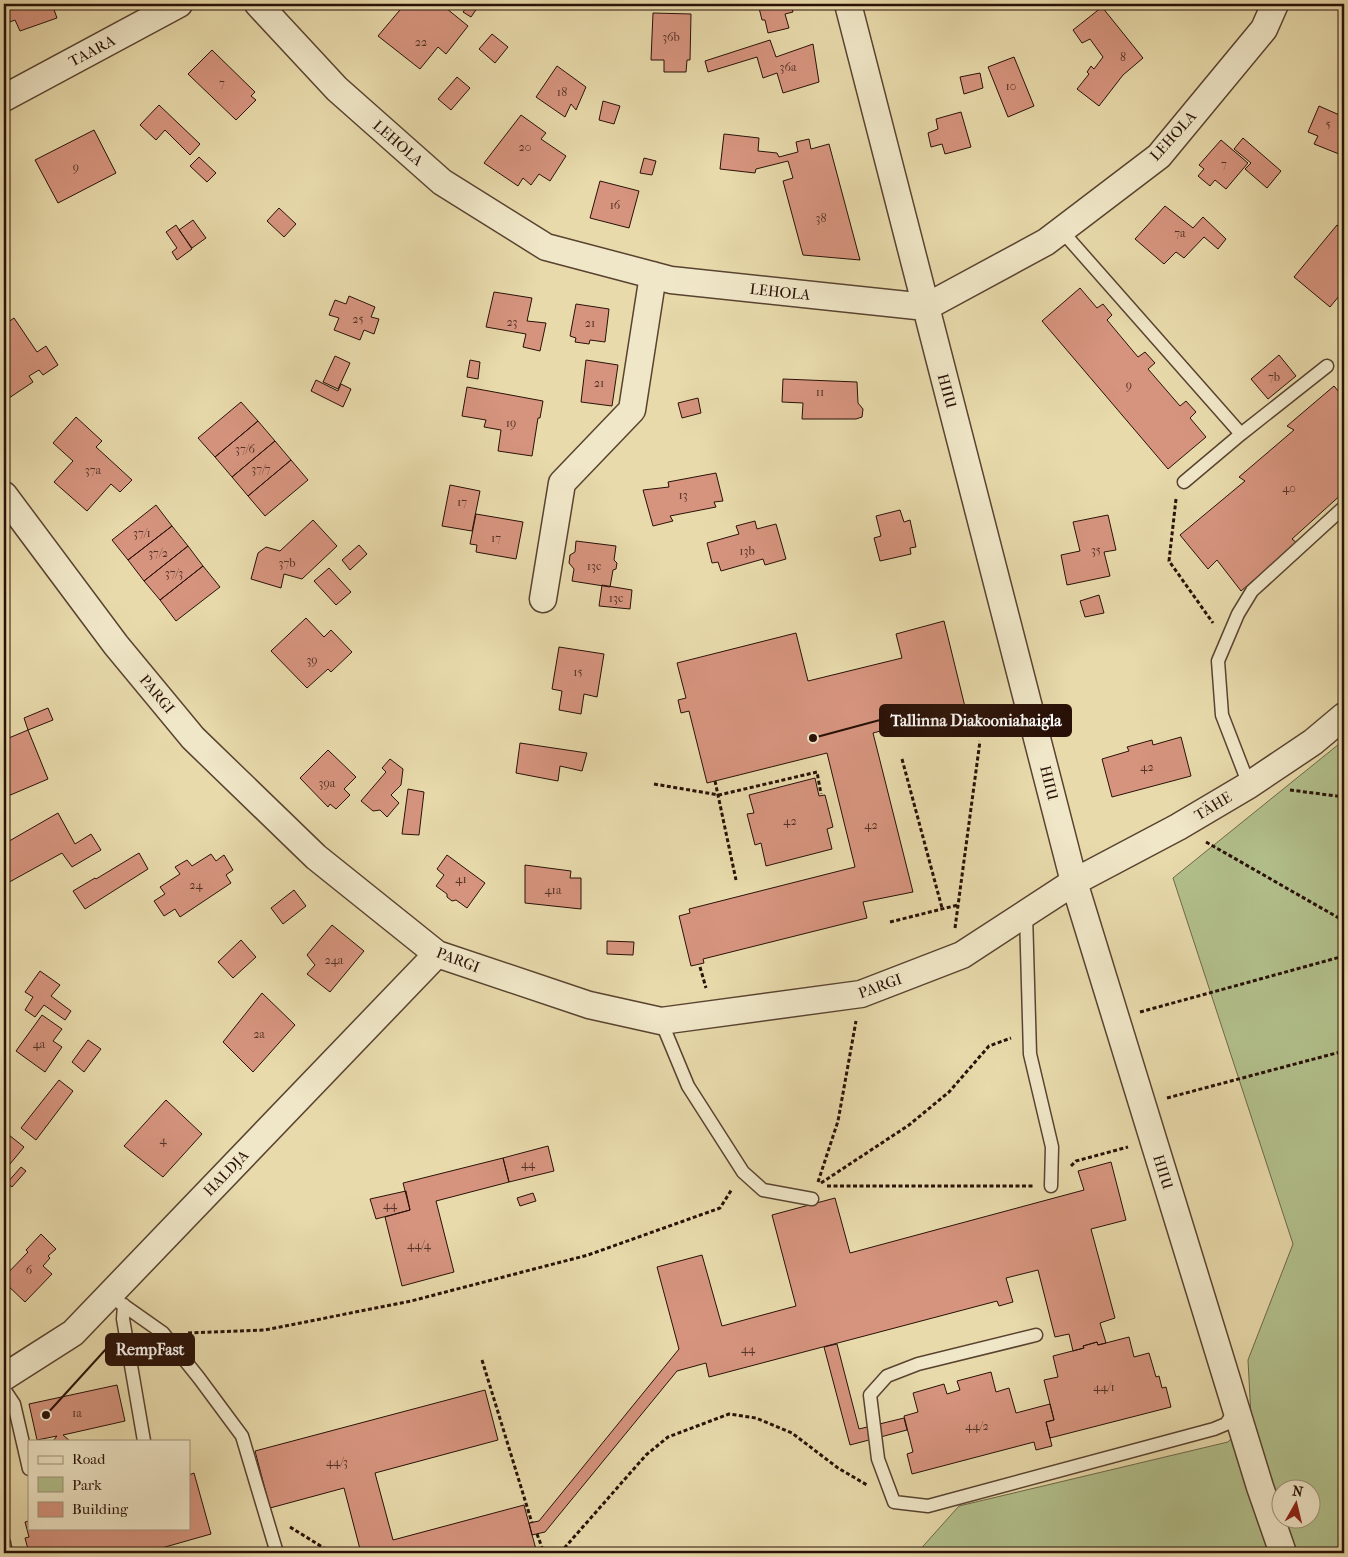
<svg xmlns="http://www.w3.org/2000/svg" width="1348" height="1557" font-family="'IM FELL French Canon',serif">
<rect width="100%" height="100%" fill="#e8daab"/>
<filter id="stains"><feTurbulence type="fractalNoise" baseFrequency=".004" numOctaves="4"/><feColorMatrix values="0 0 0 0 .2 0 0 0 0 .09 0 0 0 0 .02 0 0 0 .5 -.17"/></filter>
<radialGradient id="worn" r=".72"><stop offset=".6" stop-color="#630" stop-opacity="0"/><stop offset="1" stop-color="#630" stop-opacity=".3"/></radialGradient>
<!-- green -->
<path fill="#b2c08c" stroke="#6e684a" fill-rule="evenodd" d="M1344,740V1553H917L959,1506L1228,1442L1251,1417L1248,1360L1293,1244L1173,878ZM1280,1490H1310V1520H1280Z"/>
<!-- building -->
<path fill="#d6947e" stroke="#291107" d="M11,4H52L57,18L20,31L15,20L7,23L4,12V7Z
M405,4H441L468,26L446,54L438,47L420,69L378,36Z
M469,4H480L471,17L463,12Z
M758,4H791L793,12L785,14L789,28L768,33L765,20H762Z
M1102,7L1143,58L1123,75L1099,106L1077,89L1089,74L1087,72L1091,66L1094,69L1103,57L1090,39L1082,43L1073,30Z
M653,13L691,14L690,60H687L686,72H664V60H651Z
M492,34L508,47L495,63L479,49Z
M770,40L776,57L813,44L819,82L783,93L777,73L763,78L757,57L708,72L705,61Z
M212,50L255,92L251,96L256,100L236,120L188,74Z
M1014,57L1034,106L1008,117L988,67Z
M557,66L586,87L576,110L571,104L565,117L536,97Z
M980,73L983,88L964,94L960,77Z
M457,77L470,88L451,110L438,99Z
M603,101L620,106L614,124L599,120Z
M159,105L200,144L190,155L165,130L156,140L140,125Z
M1319,106L1344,117V156L1314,144L1318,136L1308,132Z
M961,112L971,147L945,154L942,144L931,147L928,133L938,129L936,119Z
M521,115L546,133L541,139L566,156L550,181L539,174L531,185L523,178L518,186L484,163Z
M94,130L116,173L58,203L35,160Z
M724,134L759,138L758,151L777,153L779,157L798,152L796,142L809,139L811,149L829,144L860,260L803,255L783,181L793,178L788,161L756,169L755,173L720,169Z
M1243,138L1281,171L1267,188L1245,169L1251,163L1234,149Z
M1221,140L1248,163L1226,189L1215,180L1210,186L1198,176L1204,169L1199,165Z
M199,157L216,173L207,182L190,166Z
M644,158L656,161L652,175L640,173Z
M600,181L639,191L629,228L590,218Z
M1165,206L1193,228L1203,217L1226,239L1218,249L1204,237L1184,258L1176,252L1164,264L1135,239Z
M279,208L296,224L284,237L267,221Z
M193,220L206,238L192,248L179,230Z
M176,225L192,249L177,260L172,252L177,248L166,232Z
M1337,225L1344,231V290L1330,307L1294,277Z
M1080,288L1097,308L1103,304L1112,315L1107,320L1138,357L1145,352L1155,363L1148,369L1180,406L1186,401L1196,412L1190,418L1206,437L1168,469L1042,321Z
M494,292L532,298L527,321L546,323L540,351L523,347L526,334L486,327Z
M349,296L375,307L371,317L379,319L374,334L364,330L360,340L334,330L339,318L329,315L335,300L346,304Z
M576,304L609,309L605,342L590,340L589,344L575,342L576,338L570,336Z
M14,318L37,352L46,346L58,365L43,375L39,370L29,376L33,382L6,400L4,397V325Z
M1279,355L1296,376L1268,399L1251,379Z
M335,356L350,363L338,389L323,382Z
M470,360L480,362L478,379L467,377Z
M586,360L618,365L612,406L581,402Z
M783,379L857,382L858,403L863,409L862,417L856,419H802L803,403L782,402Z
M316,380L338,391L341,384L351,389L343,407L311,391Z
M1334,386L1344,398V485L1342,488L1344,489V492L1292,539L1297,543L1241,591L1217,560L1208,569L1180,535L1245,481L1239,477L1294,430L1287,426Z
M467,387L543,401L540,418H538L532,456L498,451L501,430L484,427L486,420L462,416Z
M698,398L701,413L682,418L678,403Z
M241,402L258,421L215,457L198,438Z
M76,417L102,441L96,447L132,480L120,492L111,484L87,511L54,482L73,461L53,443Z
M258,421L275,441L232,477L215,457Z
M275,441L291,460L248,496L232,477Z
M291,460L308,480L265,516L248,496Z
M716,473L723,501L714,502L716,507L670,516L673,521L653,526L643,490L669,487L668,482Z
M450,485L480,491L472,531L442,526Z
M156,505L172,526L128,560L112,540Z
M900,510L904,522L910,520L916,547L910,548L911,554L880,561L874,538L881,536L876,516Z
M476,514L523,522L516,559L476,552L477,545L470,544Z
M1108,515L1116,550L1104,552L1110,576L1067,585L1061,555L1080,551L1073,522Z
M313,520L337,546L302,579L284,574L281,588L251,579L258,553L266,547L280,551Z
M755,521L757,529L776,524L786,559L765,565L763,559L721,571L718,562L712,563L707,543L739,534L736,526Z
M172,526L188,546L144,581L128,560Z
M576,541L616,546L614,560L617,563L616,569L613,570L610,587L572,581L574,569L569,563L570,555L575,552Z
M359,545L367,554L350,570L342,560Z
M188,546L203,566L160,600L144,581Z
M203,566L220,587L176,621L160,600Z
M329,568L351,592L336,605L314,581Z
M602,585L632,590L630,609L599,606Z
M1099,595L1104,613L1085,617L1080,601Z
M306,618L324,637L331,630L352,652L331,672L328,669L307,688L271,651Z
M944,621L967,715L920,727L918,721L873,733L913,892L863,902L867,918L703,959L704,963L691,966L679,916L690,913L689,909L855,867L827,753L707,783L689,711L681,713L678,700L686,698L677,663L796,633L808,681L902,658L896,634Z
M559,647L604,654L597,697L584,694L581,714L559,710L562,691L552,689Z
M48,708L53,720L28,730L24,718Z
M28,730L48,779L8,796L4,785V740Z
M1181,737L1191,776L1112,797L1102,759L1129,751L1127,747L1152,740L1153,745Z
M520,743L587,753L582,771L560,766L558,781L516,773Z
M328,750L356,777L344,789L350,795L336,809L330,804L328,807L300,778Z
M390,759L403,769L401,785L391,795L399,803L387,817L380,810L373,811L361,801L386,772L382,768Z
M815,778L819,796L825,795L833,827L827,829L832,849L766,866L761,843L755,845L747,814L754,813L749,795Z
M408,789L424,792L419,835L402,834Z
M58,813L75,844L91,834L101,850L72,867L62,853L4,885V844Z
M139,853L148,869L85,909L73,891L95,878L96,879Z
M211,854L216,861L224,855L233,870L226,875L231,883L180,917L175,909L164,916L154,901L165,894L160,887L180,874L175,867L187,860L192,866Z
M447,855L485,883L467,908L456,900L452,901L447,897V894L436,886L444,875L437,869Z
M525,865L571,871L570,878H581V909L525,903Z
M294,890L306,906L283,924L271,908Z
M332,925L364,951L330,992L307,974L315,965L307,955Z
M241,940L256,957L233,978L218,962Z
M607,941L634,942L633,955L607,954Z
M40,971L60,985L51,996L71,1011L65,1020L44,1005L35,1017L25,1010L33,997L25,992Z
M262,993L295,1025L253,1072L223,1042Z
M42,1015L62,1029L53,1041L62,1047L45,1072L16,1051Z
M88,1040L101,1049L84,1072L72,1062Z
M59,1080L73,1091L36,1140L21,1128Z
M166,1100L202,1134L163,1177L124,1146Z
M4,1131L24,1147L10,1164L4,1160Z
M548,1146L554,1171L509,1182L503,1158Z
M503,1158L509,1182L436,1201L454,1272L402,1286L385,1217L410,1210L403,1183Z
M1111,1162L1126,1220L1091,1229L1115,1318L1100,1323L1106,1343L1098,1345L1097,1342L1083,1346L1084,1348L1073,1351L1069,1334L1055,1337L1038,1270L1006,1278L1013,1302L999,1306L997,1301L709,1377L706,1363L677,1371L545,1532L532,1535L529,1523L539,1521L679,1349L657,1267L702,1255L722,1326L796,1306L772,1215L835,1198L850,1253L1084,1190L1078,1171Z
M21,1167L26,1171L12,1187L7,1183Z
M406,1191L410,1210L376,1219L370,1199Z
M533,1193L536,1201L520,1206L517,1198Z
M41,1234L56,1249L48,1256L50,1258L43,1266L52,1274L25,1302L4,1282V1277L28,1252L26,1250Z
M1129,1337L1134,1357L1149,1353L1156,1377L1159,1376L1162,1388L1166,1387L1171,1407L1050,1438L1046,1422L1054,1420L1044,1380L1058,1377L1053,1356L1084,1348L1083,1346L1097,1342L1098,1345Z
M837,1344L859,1429L904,1418L907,1430L850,1445L824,1347Z
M991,1372L996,1392L1009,1388L1016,1413L1050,1404L1054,1420L1046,1422L1052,1446L1036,1450L1034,1442L912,1474L907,1454L913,1452L904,1416L918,1412L913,1393L944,1384L947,1394L960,1390L957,1381Z
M117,1385L125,1421L63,1435L70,1441H53L57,1436L37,1440L29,1404Z
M485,1390L498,1440L375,1473L393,1540L524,1505L537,1553H361L344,1488L270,1508L255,1451Z
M194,1473L211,1534L151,1551L152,1553H29L25,1538L29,1537L25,1522L29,1521V1528H189V1475Z"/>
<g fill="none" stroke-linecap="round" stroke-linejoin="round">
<defs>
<path id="lane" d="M1061,230L1241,434L1327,366
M1184,482L1241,434
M1249,785L1222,715L1218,661L1238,614L1252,591L1344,507
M1026,914L1030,1054L1052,1147L1051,1186
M661,1021L688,1086L743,1172L763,1190L812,1199
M109,1295L163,1333L199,1378L242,1436L277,1553
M124,1305L123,1319L144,1441
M1036,1335L918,1364L887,1376L870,1395L878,1459L894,1502L928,1506L1214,1429L1226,1424L1235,1410
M4,1389L14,1404L29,1469
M4,1543L6,1553"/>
<path id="street" d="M258,4L337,89L442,182L546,247L671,280L926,307L1046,242L1159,156L1264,29L1275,4
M848,4L1074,882L1260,1487L1283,1553
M4,98L179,4
M4,495L116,645L193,738L316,857L437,954L589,1005L661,1021L861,994L962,955L1074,882L1178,827L1249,785L1313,742L1344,716
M543,599L562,483L632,410L653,275
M4,1377L73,1333L437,954"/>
</defs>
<!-- lane casing -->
<use href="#lane" stroke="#594330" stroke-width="15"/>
<!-- street casing -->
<use href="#street" stroke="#594330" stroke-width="29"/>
<!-- path -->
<path stroke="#291107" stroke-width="3" stroke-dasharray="4 2.5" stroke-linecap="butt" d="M1176,499L1169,561L1213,623
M902,759L942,908
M715,781L736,880
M654,784L719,795L817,772L821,794
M1290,790L1344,797
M1206,842L1344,921
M890,922L958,905
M955,928L980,741
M700,967L706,988
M1140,1012L1344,956
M1167,1098L1344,1051
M1071,1166L1076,1161L1128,1147
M818,1182L838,1121L856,1021
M821,1183L909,1125L949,1092L989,1046L1011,1038
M827,1186H1033
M188,1333L265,1330L411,1301L588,1255L720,1208L732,1189
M482,1360L532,1523
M290,1527L332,1553
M537,1534L544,1553
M560,1553L646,1455L668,1437L729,1414L756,1418L792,1433L838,1468L867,1485"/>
<!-- lane -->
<use href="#lane" stroke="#f0e7c8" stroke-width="12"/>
<!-- street -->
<use href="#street" stroke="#f0e7c8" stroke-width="26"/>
</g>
<g text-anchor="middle" stroke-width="5" stroke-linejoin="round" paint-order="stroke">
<!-- number labels -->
<g font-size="12" fill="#543225">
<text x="671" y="41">36b</text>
<text x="421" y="46">22</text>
<text x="1123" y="61">8</text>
<text x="788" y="71">36a</text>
<text x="222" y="87">7</text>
<text x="1011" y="90">10</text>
<text x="562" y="96">18</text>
<text x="1328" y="128">5</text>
<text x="525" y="151">20</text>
<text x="1224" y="168">7</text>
<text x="76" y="171">9</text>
<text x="615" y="209">16</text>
<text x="821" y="222">38</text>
<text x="1180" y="237">7a</text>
<text x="358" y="323">25</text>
<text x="512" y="326">23</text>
<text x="590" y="327">21</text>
<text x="1274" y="381">7b</text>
<text x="599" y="387">21</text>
<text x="1129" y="389">9</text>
<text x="820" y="396">11</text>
<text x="511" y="427">19</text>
<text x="245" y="453">37/6</text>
<text x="261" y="473">37/7</text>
<text x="93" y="474">37a</text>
<text x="1289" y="492">40</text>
<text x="683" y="499">13</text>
<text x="462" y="506">17</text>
<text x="142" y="537">37/1</text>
<text x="496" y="542">17</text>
<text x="1096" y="554">35</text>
<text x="747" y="555">13b</text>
<text x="158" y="557">37/2</text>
<text x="287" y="567">37b</text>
<text x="594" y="570">13c</text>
<text x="174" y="577">37/3</text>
<text x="616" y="602">13c</text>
<text x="312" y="664">39</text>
<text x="578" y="676">15</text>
<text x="1147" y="771">42</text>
<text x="327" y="787">39a</text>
<text x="790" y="825">42</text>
<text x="871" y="829">42</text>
<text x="461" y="883">41</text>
<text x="196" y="889">24</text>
<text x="553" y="894">41a</text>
<text x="334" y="964">24a</text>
<text x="259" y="1038">2a</text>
<text x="39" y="1048">4a</text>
<text x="163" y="1144">4</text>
<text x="528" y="1168">44</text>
<text x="390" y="1209">44</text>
<text x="419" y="1249">44/4</text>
<text x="29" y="1274">6</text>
<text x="748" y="1353">44</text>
<text x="1104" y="1391">44/1</text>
<text x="77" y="1417">1a</text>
<text x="977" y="1430">44/2</text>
<text x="337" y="1466">44/3</text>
</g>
<!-- street labels -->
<g font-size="15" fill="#291107" stroke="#f0e7c8">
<text transform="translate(92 51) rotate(-28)" y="5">TAARA</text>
<text transform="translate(1173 136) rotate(-48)" y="5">LEHOLA</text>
<text transform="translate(398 143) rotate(41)" y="5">LEHOLA</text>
<text transform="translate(780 292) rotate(6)" y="5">LEHOLA</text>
<text transform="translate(947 391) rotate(75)" y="5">HIIU</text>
<text transform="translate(157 694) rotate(50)" y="5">PARGI</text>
<text transform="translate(1049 783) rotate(76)" y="5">HIIU</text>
<text transform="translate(1213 806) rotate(-31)" y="5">TÄHE</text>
<text transform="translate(458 960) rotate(21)" y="5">PARGI</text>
<text transform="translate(880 986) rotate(-20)" y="5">PARGI</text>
<text transform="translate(1163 1172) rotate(73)" y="5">HIIU</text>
<text transform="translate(226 1173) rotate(-46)" y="5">HALDJA</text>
</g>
</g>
<!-- callouts -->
<path fill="none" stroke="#291107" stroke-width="2" d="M813 738L880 720M46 1415L106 1349"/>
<g fill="#291107" stroke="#f0e7c8" stroke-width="2">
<circle cx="813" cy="738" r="5"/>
<circle cx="46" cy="1415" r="5"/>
</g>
<g fill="#291107" stroke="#291107" stroke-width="2">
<rect x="880" y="705" width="191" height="31" rx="5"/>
<rect x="106" y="1334" width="88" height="31" rx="5"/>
</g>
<g font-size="16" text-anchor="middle" font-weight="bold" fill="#fff">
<text x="976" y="726">Tallinna Diakooniahaigla</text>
<text x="150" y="1355">RempFast</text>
</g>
<!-- margin -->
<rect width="1348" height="1557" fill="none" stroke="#e8daab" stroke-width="20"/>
<rect x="5" y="5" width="1338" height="1547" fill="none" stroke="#291107" stroke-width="2.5"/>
<rect x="10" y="10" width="1328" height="1537" fill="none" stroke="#291107"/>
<!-- legend -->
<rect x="28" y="1440" width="162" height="90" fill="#f0e7c8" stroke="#a0917b"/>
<rect x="38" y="1456" width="25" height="8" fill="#f0e7c8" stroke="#a0917b"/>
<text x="72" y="1464" font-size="15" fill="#291107">Road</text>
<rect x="38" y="1477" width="25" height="15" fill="#b2c08c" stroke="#a0917b"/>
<text x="72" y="1490" font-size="15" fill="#291107">Park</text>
<rect x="38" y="1502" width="25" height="15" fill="#d6947e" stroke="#a0917b"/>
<text x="72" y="1514" font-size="15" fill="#291107">Building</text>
<!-- north arrow -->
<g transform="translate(1296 1504) rotate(8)"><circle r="24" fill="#f0e7c8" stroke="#a0917b"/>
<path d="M0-4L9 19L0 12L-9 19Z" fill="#8f2418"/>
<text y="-8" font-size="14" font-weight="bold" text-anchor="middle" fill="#291107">N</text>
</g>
<rect width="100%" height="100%" filter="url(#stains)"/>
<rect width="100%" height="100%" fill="url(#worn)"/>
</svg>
